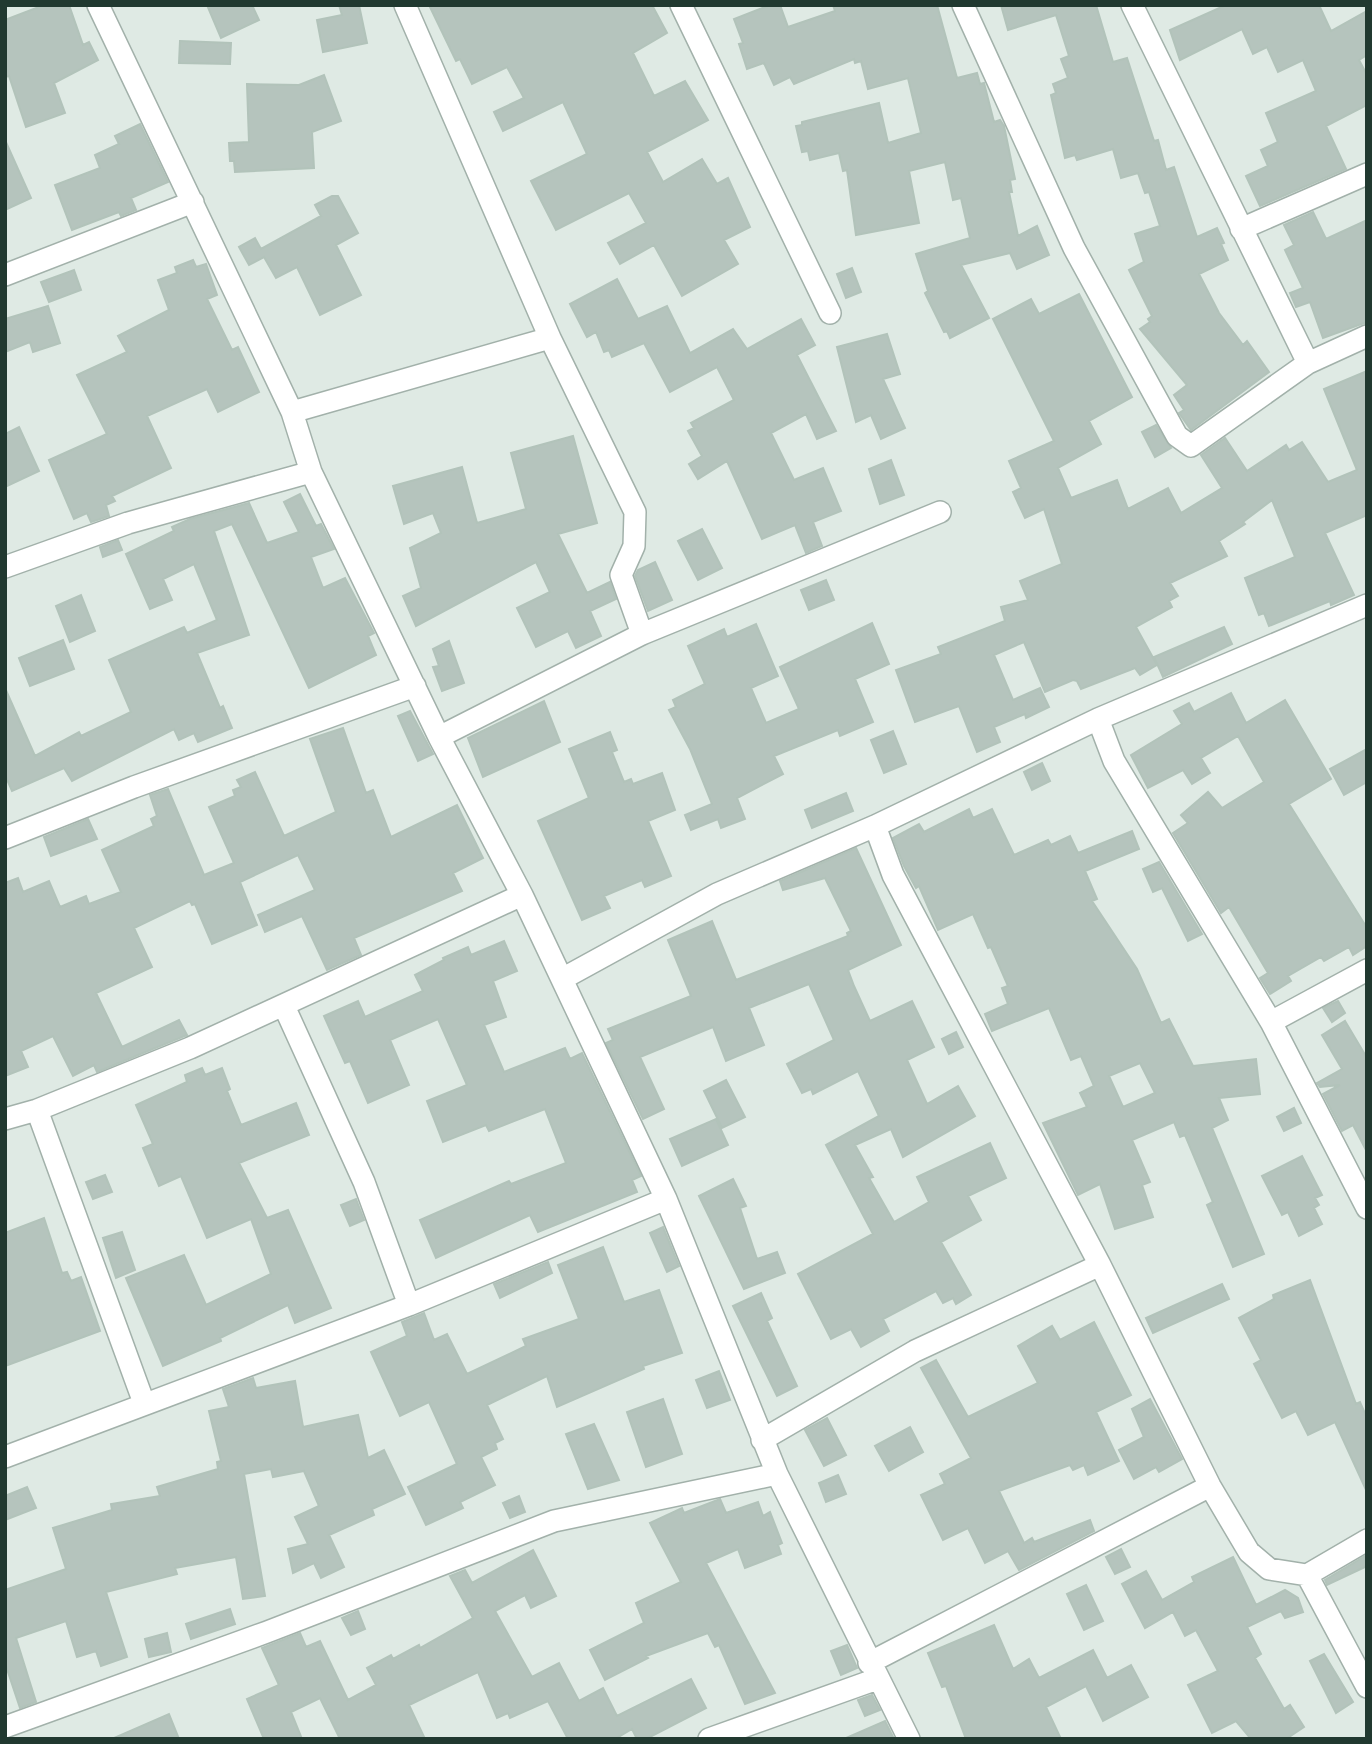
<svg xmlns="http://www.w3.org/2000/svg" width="1372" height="1744" font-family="Roboto,sans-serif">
<rect width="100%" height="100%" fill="#dfeae4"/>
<!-- building -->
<path fill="#b5c4bd" stroke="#b2c3ba" stroke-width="2" fill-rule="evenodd" d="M44,5H69L83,45L89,42L98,60L54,83L65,113L26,127L9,76L5,77V20Z
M207,5H252L259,20L221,38Z
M339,5H359L367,43L323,52L317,20L342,15Z
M429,5H652L667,33L633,53L654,96L685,81L708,120L647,152L663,182L702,159L717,184L728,178L750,227L724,240L738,264L682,296L654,245L620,264L608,243L646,223L629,193L556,230L531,181L587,154L563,102L503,131L494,112L524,98L507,67L472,84L460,59L456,61Z
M770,5H780L788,27L835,11L833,5H937L957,78L977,73L980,84L984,83L994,122L1000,120L1004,126L1015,179L1010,180L1012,192H1009L1018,236L1037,226L1049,255L1017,269L1010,253L961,265L989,318L950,338L947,331L944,332L925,293L928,291L916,254L970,238L961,198L953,200L945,162L909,171L919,223L856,235L847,170L843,171L839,153L810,160L808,151L802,152L796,126L802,125V122L879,103L888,143L921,133L908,78L868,89L861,61L855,63L854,59L794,84L790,77L774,85L764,63L747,69L739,44L743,43L734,19Z
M1001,5H1096L1113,62L1127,58L1154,141L1158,140L1166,170L1174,167L1197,237L1217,228L1224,243L1221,244L1228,260L1199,274L1219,313L1243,345L1247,341L1269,372L1191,430L1179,413L1184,410L1174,395L1187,385L1140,329L1150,322L1148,319L1152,316L1129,270L1144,262L1135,234L1160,226L1149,192L1145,193L1138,173L1121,178L1113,149L1077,160L1075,155L1065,158L1051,95L1056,93L1053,84L1068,78L1061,59L1069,56L1056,15L1008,30Z
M1226,5H1319L1331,31L1367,11V55L1359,60L1367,75V105L1326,126L1346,169L1260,206L1246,176L1268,166L1261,150L1278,142L1266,113L1316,91L1303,60L1278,72L1267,47L1253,54L1242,29L1180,60L1170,30Z
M180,41L231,43L230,64L179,63Z
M324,75L341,121L312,132L314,168L235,172L234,161H230L229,143L249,142L247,84L299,85Z
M140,124L168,182L131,198L136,210L121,216L119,212L72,230L55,185L100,168L95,155L119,144L115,136Z
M5,140L31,198L5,210Z
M332,196H338L358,233L336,245L361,295L320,315L297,267L276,278L264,257L249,265L239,247L255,238L261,249L321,216L315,205Z
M1313,212L1326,239L1367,220V322L1323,338L1310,302L1296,307L1290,293L1303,288L1285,250L1294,245L1284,225Z
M193,260L196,267L206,264L217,295L207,299L232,350L238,347L259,392L218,412L207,389L147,416L171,468L112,496L115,501L106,505L109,516L91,522L87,513L74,519L49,460L107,434L77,375L127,352L118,336L169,310L158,280L177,273L175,267Z
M852,268L861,292L846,298L837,274Z
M74,270L81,290L49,302L41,282Z
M617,279L638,319L667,306L690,353L733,329L747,349L801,319L815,345L797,355L836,431L817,439L806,414L771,433L794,480L823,468L841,511L813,522L822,546L806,553L795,525L762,539L727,461L698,479L689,464L702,456L688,431L694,428L691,423L734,400L717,367L670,392L644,343L612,357L609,350L604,352L596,332L587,337L570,304Z
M1079,294L1132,397L1089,421L1101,444L1058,468L1071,498L1117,480L1128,509L1168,488L1181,513L1222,488L1201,455L1225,438L1247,471L1286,445L1289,450L1302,442L1328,482L1357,470L1324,389L1367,371V515L1325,533L1354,595L1331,605L1330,601L1269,626L1264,613L1259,615L1245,578L1295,557L1272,500L1243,522L1245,524L1219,541L1227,556L1170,583L1178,596L1169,601L1172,607L1136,627L1157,665L1140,675L1135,668L1081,689L1077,681L1073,680L1045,692L1024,642L994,655L1013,700L1040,688L1049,707L1026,718L1025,714L994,727L1000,742L977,752L959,706L915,722L896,670L941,654L938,647L1005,621L1001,607L1028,600L1020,581L1062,564L1044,509L1025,518L1013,492L1021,488L1009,461L1054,441L993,319L1031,299L1039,314Z
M48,306L60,343L33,352L30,342L5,352V319Z
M887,334L900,374L883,379L905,428L881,439L871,415L856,422L837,347Z
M1156,425L1171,448L1155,457L1142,432Z
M19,427L39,471L5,487V434Z
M573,436L597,523L558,534L587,593L610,582L616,599L590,611L601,636L576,648L568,631L536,647L517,608L550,592L536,562L416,626L403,596L421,588L410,548L441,533L433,513L404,524L393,486L462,467L477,523L526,509L511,453Z
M891,460L904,495L880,504L869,469Z
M300,494L316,526L321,524L334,549L311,557L323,588L345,578L374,633L368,636L376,655L309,688L232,524L214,531L249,635L197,653L220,708L223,706L232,728L198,742L194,733L179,740L174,729L72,781L64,768L12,791L5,775V688L35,756L79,732L81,736L131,712L109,660L184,627L187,633L217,620L194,564L163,579L172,600L150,609L126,554L174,531L172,527L190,519L249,503L267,543L299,532L284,502Z
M702,529L722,568L698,580L678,541Z
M118,540L122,550L103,557L100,547Z
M655,562L672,600L648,611L635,576L638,570Z
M826,580L834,600L809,610L801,590Z
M81,595L95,631L70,642L56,606Z
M872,623L889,664L855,679L873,722L840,736L838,730L774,756L783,774L737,798L745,819L721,828L718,819L691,830L685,815L712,804L690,749L669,710L676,707L673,700L705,684L688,646L724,629L727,637L756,624L778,676L751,688L766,723L799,709L780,667Z
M1224,627L1232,644L1163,677L1154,657Z
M63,640L74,669L30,686L19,658Z
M449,641L464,683L442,691L433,667L439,666L433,649Z
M1231,693L1246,723L1285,700L1331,779L1289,804L1367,928V946L1353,955L1349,947L1324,961L1321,957L1288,976L1291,981L1270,994L1260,978L1268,973L1229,907L1221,913L1173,833L1188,823L1181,815L1208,792L1222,808L1264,782L1238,736L1201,758L1210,773L1192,784L1183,770L1148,788L1131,755L1182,724L1174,711L1189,703L1194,712Z
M544,701L560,742L483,777L468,738Z
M410,711L433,754L418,761L398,716Z
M343,728L366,793L373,790L391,837L457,805L483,858L453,873L462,891L354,938L361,955L327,970L302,916L265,932L258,915L315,890L298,855L240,882L257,925L212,944L195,904L192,905L190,901L134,928L152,967L96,993L122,1047L179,1020L187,1035L97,1072L94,1065L73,1076L53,1036L21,1051L28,1067L5,1076V883L18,878L23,892L49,881L60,907L86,896L89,904L121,892L102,850L154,826L151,819L157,816L150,795L168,789L204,875L234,863L209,807L235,796L233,790L241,787L237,780L255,772L284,836L336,812L310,739Z
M893,731L906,764L884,773L871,740Z
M610,732L617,750L612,752L624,782L631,779L633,784L662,773L675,810L648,821L671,876L645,887L642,880L604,896L610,908L582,920L538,821L589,798L569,749Z
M1367,749V782L1344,795L1330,769Z
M1042,763L1050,781L1032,790L1024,772Z
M846,793L853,811L812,828L805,810Z
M969,809L973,818L992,809L1014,855L1048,840L1051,845L1070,836L1078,853L1132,831L1139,849L1085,871L1097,899L1092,901L1137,969L1161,1023L1169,1019L1193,1066L1256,1059L1260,1094L1219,1098L1228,1120L1212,1128L1264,1254L1233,1267L1207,1205L1213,1202L1185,1135L1180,1137L1174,1122L1132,1140L1150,1182L1142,1185L1153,1217L1115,1229L1100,1184L1078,1195L1043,1123L1087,1107L1080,1093L1094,1086L1081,1056L1071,1060L1049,1008L992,1031L985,1014L1008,1004L1002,988L1008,986L991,947L988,948L973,914L938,930L919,886L916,888L904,866L893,838L919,824L924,832ZM1140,1063L1155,1093L1123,1107L1109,1076Z
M88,819L97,839L51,856L44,837Z
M856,848L901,945L848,970L854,986L870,1021L912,1001L934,1047L907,1060L927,1104L958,1086L975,1116L903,1157L891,1129L855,1145L873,1177L869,1178L894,1222L929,1202L917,1177L990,1143L1006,1178L968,1196L981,1220L941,1242L971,1295L956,1304L953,1298L943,1303L936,1291L883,1319L889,1331L861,1347L851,1329L831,1339L798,1274L873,1234L826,1145L879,1116L858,1071L813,1094L811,1089L802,1093L787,1064L834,1040L809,984L749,1008L764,1045L726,1061L713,1027L640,1057L664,1109L643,1119L606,1043L613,1040L608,1029L691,996L668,940L712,921L736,980L848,936L847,933L851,931L825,878L783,890L780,881Z
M1159,862L1202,934L1188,941L1162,888L1153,892L1143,869Z
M504,941L517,971L493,981L506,1017L484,1025L504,1072L565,1048L570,1059L582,1053L641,1176L632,1180L637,1192L538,1232L530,1215L436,1258L420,1220L509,1181L511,1184L566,1163L545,1109L489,1131L486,1125L443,1142L427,1101L467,1085L438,1019L390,1040L409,1085L368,1103L350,1061L345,1063L324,1016L358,1001L365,1017L423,991L415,975L444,960L443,958L468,947L471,955Z
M1338,1001L1345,1013L1332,1022L1323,1008Z
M1345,1021L1367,1058V1152L1353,1125L1342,1131L1323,1094L1340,1085L1320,1087L1317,1083L1342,1069L1322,1035Z
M956,1032L963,1047L949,1054L942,1039Z
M202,1068L205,1075L222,1068L230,1089L227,1091L241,1125L296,1103L309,1135L239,1163L267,1218L288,1210L331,1308L295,1323L288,1305L220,1338L221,1341L163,1366L126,1278L184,1255L206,1305L271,1274L251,1219L207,1238L181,1176L159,1186L143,1148L153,1144L136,1105L187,1082L185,1075Z
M726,1080L745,1117L722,1128L704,1091Z
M1294,1108L1301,1123L1284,1131L1277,1117Z
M716,1119L728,1145L682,1166L670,1139Z
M1302,1156L1322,1195L1315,1198L1319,1205L1314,1208L1322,1224L1299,1236L1288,1212L1282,1215L1262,1176Z
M105,1175L112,1192L93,1199L86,1182Z
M733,1179L746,1206L740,1208L757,1259L777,1252L785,1273L744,1289L699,1196Z
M356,1199L364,1220L350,1226L341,1205Z
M44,1218L62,1273L67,1272L71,1281L81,1277L100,1331L5,1366V1233Z
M663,1227L679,1266L667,1272L650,1233Z
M122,1232L135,1270L116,1278L103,1238Z
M603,1247L624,1302L659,1290L682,1353L643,1366L644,1369L557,1407L547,1376L487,1405L503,1439L495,1443L497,1449L481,1457L495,1485L460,1502L463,1508L426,1525L408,1487L457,1464L429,1402L400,1416L371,1352L407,1336L402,1322L424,1313L434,1340L447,1334L467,1374L526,1346L523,1339L579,1319L558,1265Z
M548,1262L552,1273L500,1298L494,1284Z
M1310,1280L1356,1404L1360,1402L1367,1418V1492L1335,1422L1308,1435L1296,1411L1282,1418L1254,1364L1261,1360L1239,1318L1274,1299L1273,1295Z
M1222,1284L1229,1299L1153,1333L1146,1318Z
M761,1293L772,1318L767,1321L797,1386L777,1396L733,1306Z
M1094,1322L1131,1395L1096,1412L1119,1461L1088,1475L1084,1465L1073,1470L1070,1465L999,1491L1024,1543L1032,1538L1034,1542L1090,1520L1094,1531L1019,1570L1008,1551L985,1563L968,1528L943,1540L921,1495L945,1484L940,1474L971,1458L921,1368L936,1360L968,1417L1038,1383L1018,1346L1052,1326L1060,1340Z
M719,1371L730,1400L707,1408L696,1380Z
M253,1378L256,1388L295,1381L303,1427L358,1415L368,1458L384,1450L405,1494L372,1509L374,1515L329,1535L344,1567L321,1578L314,1563L293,1573L288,1549L308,1544L295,1517L319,1506L304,1471L273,1477L271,1469L244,1474L265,1596L243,1599L236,1557L175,1568L177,1574L106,1592L127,1657L101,1666L96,1651L77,1657L66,1621L16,1638L36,1702L20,1708L5,1663V1590L66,1569L53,1528L112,1510L111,1504L160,1496L157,1487L218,1469L217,1462L221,1461L209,1411L229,1407L223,1389Z
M663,1399L682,1454L646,1467L627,1412Z
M1150,1399L1182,1459L1159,1472L1156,1467L1134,1479L1119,1450L1144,1437L1132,1409Z
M827,1418L846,1455L824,1466L805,1430Z
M594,1424L619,1480L588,1489L566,1434Z
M910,1427L923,1452L889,1471L875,1446Z
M838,1475L846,1494L826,1502L819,1483Z
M27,1487L36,1508L5,1520V1496Z
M519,1496L525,1512L510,1518L503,1503Z
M720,1499L726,1513L758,1502L763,1516L770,1512L782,1543L778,1545L781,1554L745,1568L738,1549L706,1563L775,1693L745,1704L719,1645L715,1647L708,1633L646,1656L648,1658L605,1680L590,1650L644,1623L636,1603L681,1582L650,1523L682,1508L684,1513Z
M1121,1549L1130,1567L1115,1574L1106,1557Z
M533,1550L556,1596L531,1608L525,1595L495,1611L532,1677L559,1663L579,1701L603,1688L617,1716L691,1679L706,1708L646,1739H637L632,1729L615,1739H568L548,1701L510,1718L508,1713L497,1718L478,1672L409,1705L425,1739H340L320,1698L291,1712L302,1739H264L247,1699L279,1685L262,1648L300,1633L306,1647L320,1641L348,1700L376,1685L367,1668L391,1655L393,1659L419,1645L420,1648L473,1618L450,1576L465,1570L472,1583Z
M1367,1555V1566L1327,1585L1325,1580Z
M1233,1557L1256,1605L1285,1590L1298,1598L1303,1612L1285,1618L1281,1611L1247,1627L1261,1654L1255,1658L1284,1709L1290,1705L1304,1727L1286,1739H1251L1236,1721L1212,1733L1188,1685L1218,1671L1196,1630L1185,1636L1173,1612L1145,1628L1122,1584L1146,1571L1162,1600L1194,1582L1192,1577Z
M1086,1585L1103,1621L1084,1630L1067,1594Z
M230,1609L235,1624L191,1639L186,1624Z
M358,1611L365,1629L351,1635L342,1618Z
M994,1625L1013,1669L1029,1659L1039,1678L1093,1650L1107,1678L1131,1665L1148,1697L1103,1721L1086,1686L1046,1707L1061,1739H966L946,1686L942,1687L928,1653Z
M167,1633L171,1652L149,1657L145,1639Z
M847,1645L857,1668L841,1675L831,1651Z
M1324,1654L1353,1702L1336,1713L1310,1661Z
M872,1695L880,1710L865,1716L858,1700Z
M169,1714L179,1739H112Z
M885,1721L894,1739H844Z"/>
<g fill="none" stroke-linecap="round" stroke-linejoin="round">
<defs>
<path id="minor" d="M98,5L292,412L311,472L439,737L522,895L666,1199L777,1474L909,1739
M681,5L830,313
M963,5L1074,248L1177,436L1191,446L1308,363L1367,336
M1132,5L1308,363
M1241,229L1367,174
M5,275L193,202
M550,338L635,512L634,546L621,575L642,634
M292,412L550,338L405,5
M5,567L128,523L311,472
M1098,719L1114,761L1271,1022L1367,1208
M439,737L642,634L940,512
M875,826L893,875L1100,1265L1210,1486L1249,1552L1269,1569L1307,1575L1367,1687
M5,838L134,787L415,686
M562,979L717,894L875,826L1098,719L1367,605
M284,1006L364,1182L409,1305
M1271,1022L1367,970
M37,1110L144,1403
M5,1119L37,1110L190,1048L522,895
M762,1440L915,1351L1100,1265
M5,1457L409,1305L666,1199
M1307,1575L1367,1540
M869,1663L1210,1486
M5,1727L267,1632L554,1521L777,1474
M709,1739L877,1679"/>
</defs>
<!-- minor casing -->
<use href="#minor" stroke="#a2b1aa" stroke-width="24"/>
<!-- minor -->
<use href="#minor" stroke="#fff" stroke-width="21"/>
</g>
<!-- border -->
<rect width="1372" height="1744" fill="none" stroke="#213930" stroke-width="14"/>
</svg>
